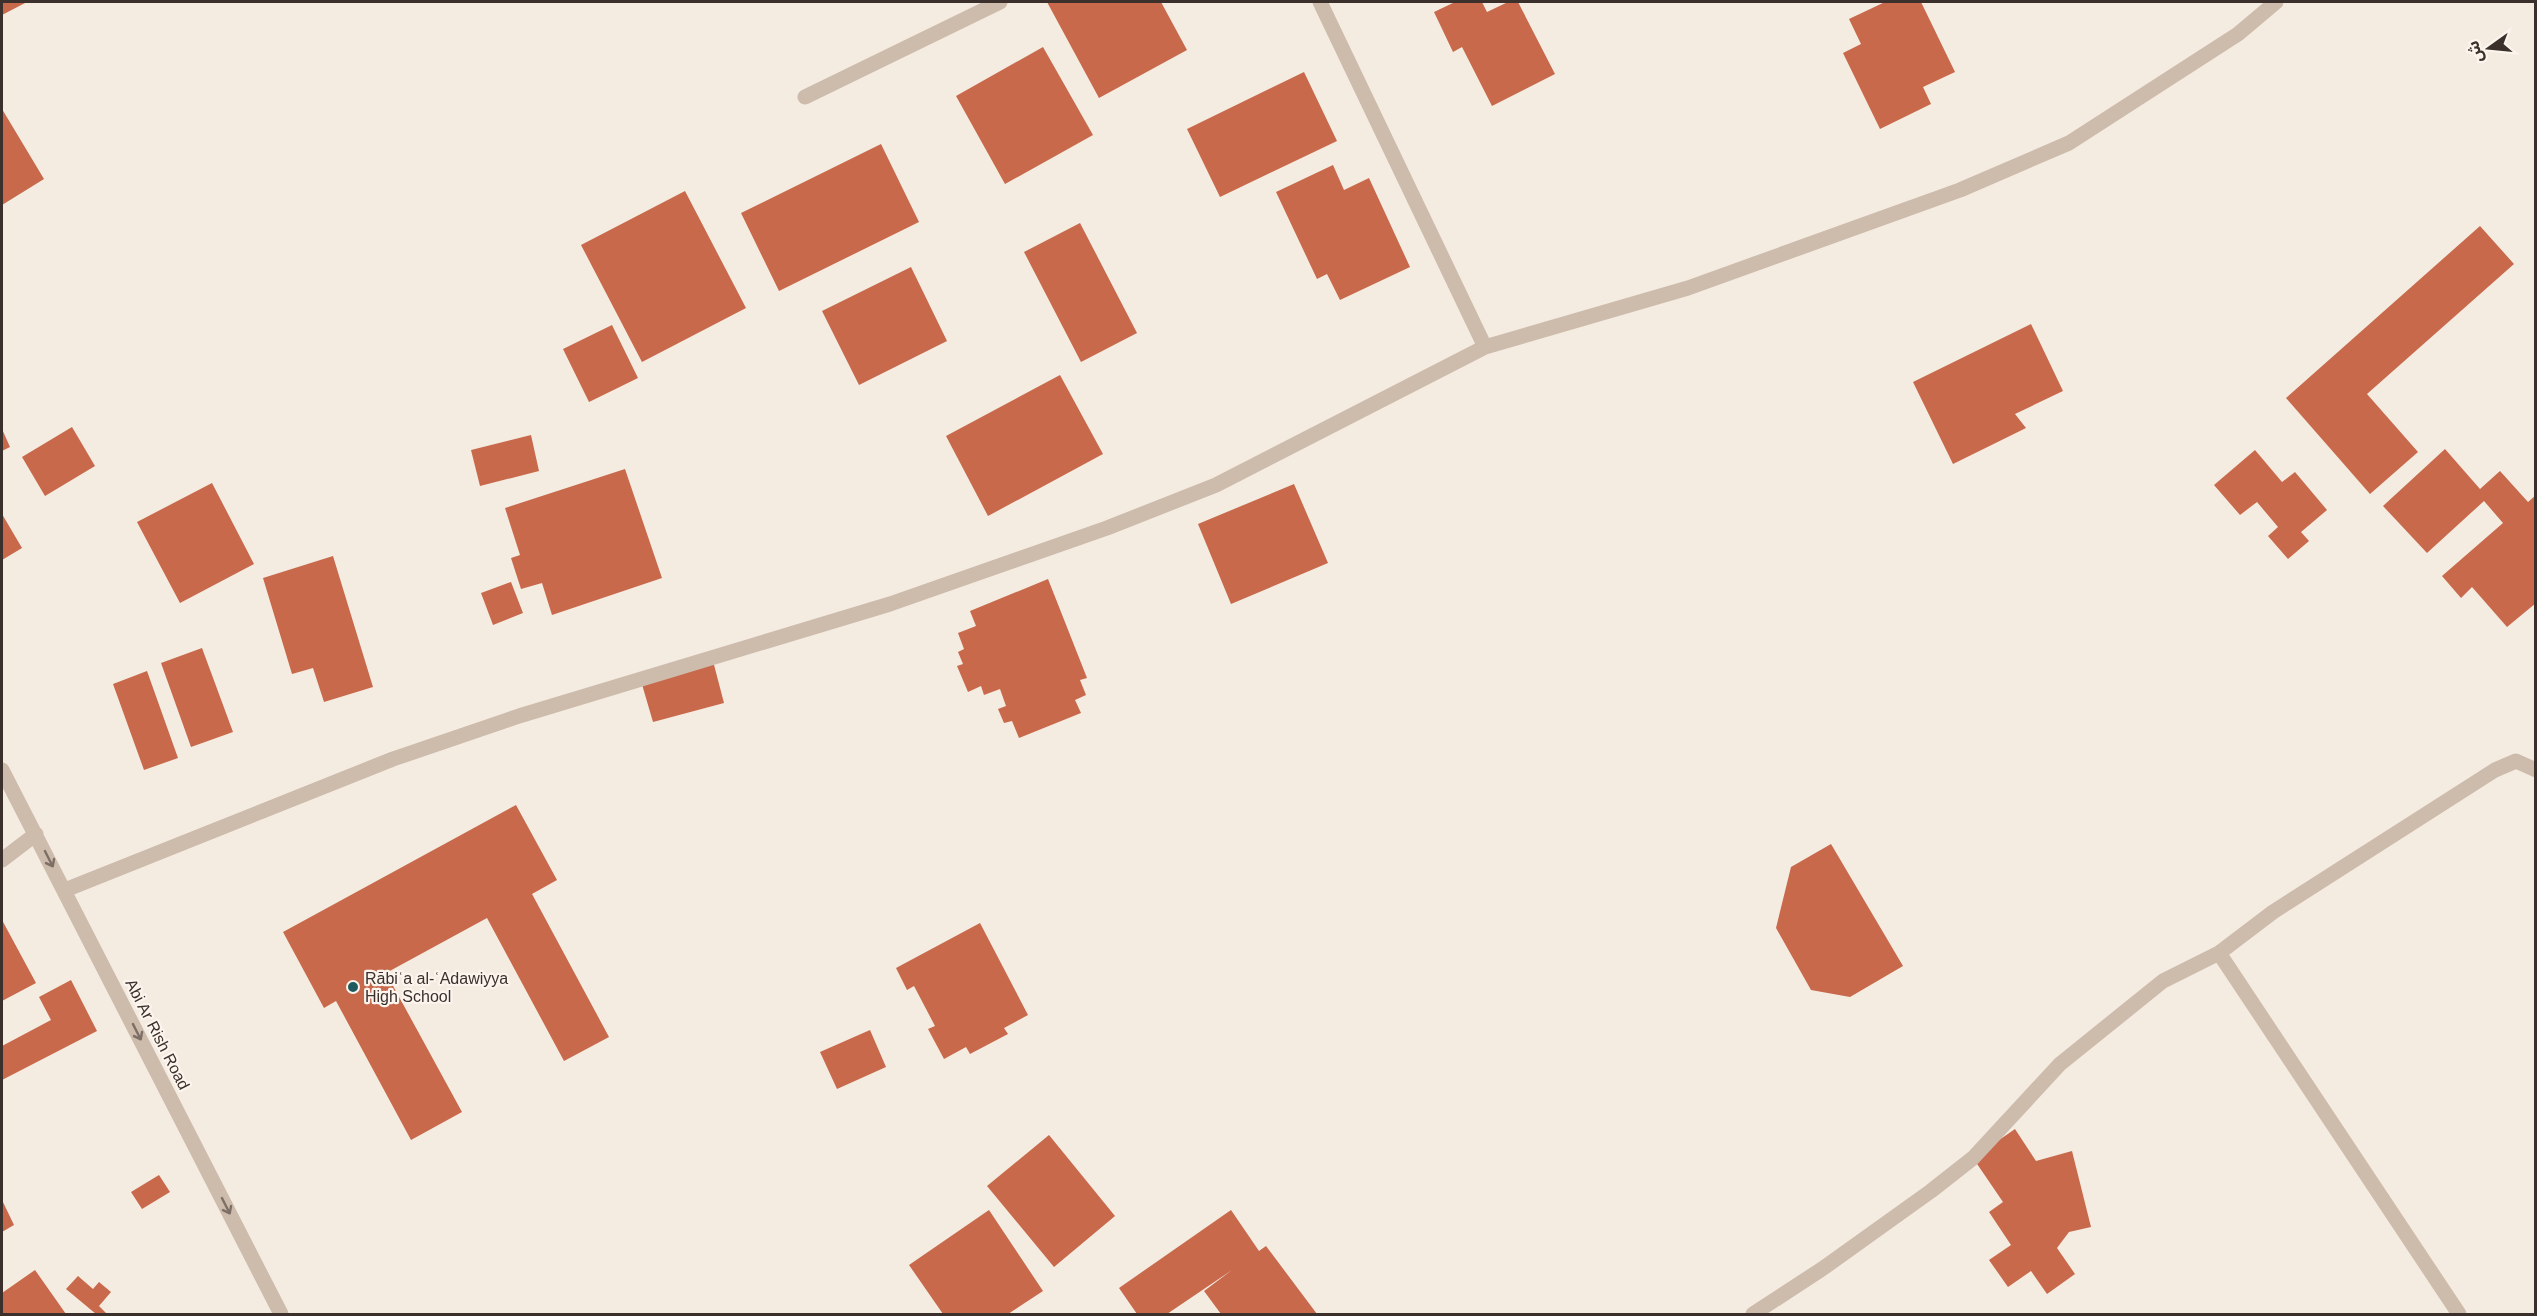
<svg xmlns="http://www.w3.org/2000/svg" width="2537" height="1316" font-family="Helvetica,'Noto Sans Arabic',sans-serif">
<rect width="100%" height="100%" fill="#f4ebe1"/>
<!-- building -->
<path fill="#c8694b" d="M2,2H27L2,15Z
M1047,2H1161L1187,50L1099,98Z
M1455,2H1482L1487,12L1508,2H1518L1555,74L1492,106L1462,47L1453,52L1434,12Z
M1885,2H1921L1955,72L1923,87L1931,104L1880,129L1843,53L1861,44L1849,19Z
M1043,47L1093,135L1005,184L956,96Z
M1304,72L1337,141L1220,197L1187,129Z
M2,109L44,179L2,205Z
M881,144L919,222L779,291L741,213Z
M1333,165L1344,190L1369,178L1410,267L1340,300L1327,274L1317,279L1276,192Z
M685,191L746,308L642,362L581,245Z
M1080,223L1137,333L1081,362L1024,252Z
M2480,226L2514,264L2367,394L2418,452L2370,494L2286,398Z
M911,267L947,341L859,385L822,311Z
M2031,324L2063,391L2015,414L2026,428L1953,464L1913,382Z
M612,325L638,378L589,402L563,349Z
M1060,375L1103,454L988,516L946,436Z
M72,427L95,466L45,496L22,457Z
M2,429L10,447L2,451Z
M531,435L539,471L480,486L471,450Z
M2445,449L2480,489L2500,471L2528,502L2536,495V603L2507,627L2472,587L2461,598L2442,576L2503,523L2484,501L2427,553L2383,506Z
M2255,450L2282,482L2295,472L2327,510L2301,532L2309,541L2288,559L2268,536L2278,527L2257,502L2240,515L2214,485Z
M625,469L662,578L552,615L542,583L521,589L511,558L520,555L505,508Z
M212,483L254,564L180,603L137,522Z
M1294,484L1328,563L1231,604L1198,524Z
M2,514L22,548L2,560Z
M333,556L373,687L324,702L313,668L292,674L263,578Z
M1048,579L1087,678L1080,680L1086,695L1075,700L1081,713L1019,738L1012,721L1004,723L998,709L1006,706L1000,689L984,695L981,686L968,692L957,666L963,664L958,652L964,649L958,633L976,626L970,611Z
M511,582L523,613L493,625L481,593Z
M202,648L233,732L191,747L161,663Z
M713,661L724,703L653,722L641,681Z
M147,671L178,758L144,770L113,684Z
M516,805L557,880L532,894L609,1037L564,1061L487,918L386,973L462,1112L411,1140L336,1001L324,1008L283,932Z
M1831,844L1903,966L1850,997L1811,990L1776,928L1791,867Z
M2,920L36,983L2,1001Z
M980,923L1028,1015L1004,1028L1008,1034L970,1054L966,1047L944,1059L928,1029L935,1026L914,986L907,990L896,968Z
M71,980L97,1031L2,1080V1046L51,1020L39,997Z
M870,1030L886,1067L837,1089L820,1052Z
M2015,1129L2036,1161L2072,1151L2091,1227L2069,1232L2057,1248L2075,1274L2047,1294L2031,1271L2008,1287L1989,1260L2011,1245L1989,1212L2003,1202L1973,1158Z
M1049,1135L1115,1216L1054,1267L987,1186Z
M159,1175L170,1192L142,1209L131,1192Z
M2,1200L14,1225L2,1232Z
M989,1210L1043,1291L1008,1314H943L909,1265Z
M1231,1210L1259,1251L1266,1246L1317,1314H1221L1204,1291L1232,1270L1167,1314H1137L1119,1288Z
M35,1270L66,1314H2V1293Z
M78,1276L93,1289L99,1282L111,1292L99,1306L107,1314H96L66,1289Z"/>
<g fill="none" stroke-linecap="round" stroke-linejoin="round">
<!-- minor -->
<path stroke="#cdbbac" stroke-width="15" d="M1320,2L1485,347
M805,97L1000,2
M2,770L281,1314
M2,860L36,834
M65,890L393,759L519,716L890,604L1107,528L1216,485L1485,347L1688,288L1960,190L2069,143L2238,34L2276,2
M2219,953L2459,1314
M1753,1314L1822,1269L1931,1191L1973,1158L2060,1064L2163,981L2219,953L2273,912L2495,770L2516,761L2536,770"/>
</g>
<!-- one-way arrows -->
<defs><path id="oneway-shaft" d="M-6 0H5M1.5-3L5.5 0L1.5 3" fill="none" stroke-width="1.6" stroke-linecap="round" stroke-linejoin="round" transform="scale(1.5)"/></defs>
<g stroke="#7d6f65">
<use href="#oneway-shaft" transform="translate(49 859) rotate(63)"/>
<use href="#oneway-shaft" transform="translate(137 1032) rotate(63)"/>
<use href="#oneway-shaft" transform="translate(226 1206) rotate(63)"/>
</g>
<!-- markers -->
<circle fill="#1f5a5e" stroke="#fbf5ee" stroke-width="2" cx="353" cy="987" r="6"/>
<g text-anchor="middle" stroke-width="4.5" stroke-linejoin="round" paint-order="stroke">
<!-- poi labels -->
<g font-size="16" fill="#3b302b" stroke="#fbf5ee" text-anchor="start">
<text x="365" y="984">Rābiʿa al-ʿAdawiyya<tspan x="365" dy="18">High School</tspan></text>
</g>
<!-- street labels -->
<g font-size="16" fill="#3b302b" stroke="#fbf5ee">
<text transform="translate(158 1034) rotate(63)" y="6">Abi Ar Rish Road</text>
</g>
</g>
<!-- border -->
<rect width="2537" height="1316" fill="none" stroke="#3b302b" stroke-width="6"/>
<!-- north arrow -->
<g transform="translate(2489 48) rotate(255)" stroke="#fbf5ee" stroke-width="4.5" paint-order="stroke">
<path d="M0-4.5L10 22L0 15L-10 22Z" fill="#3b302b"/>
<text y="-9" font-size="16" font-weight="bold" text-anchor="middle" fill="#3b302b">ش</text>
</g>
</svg>
